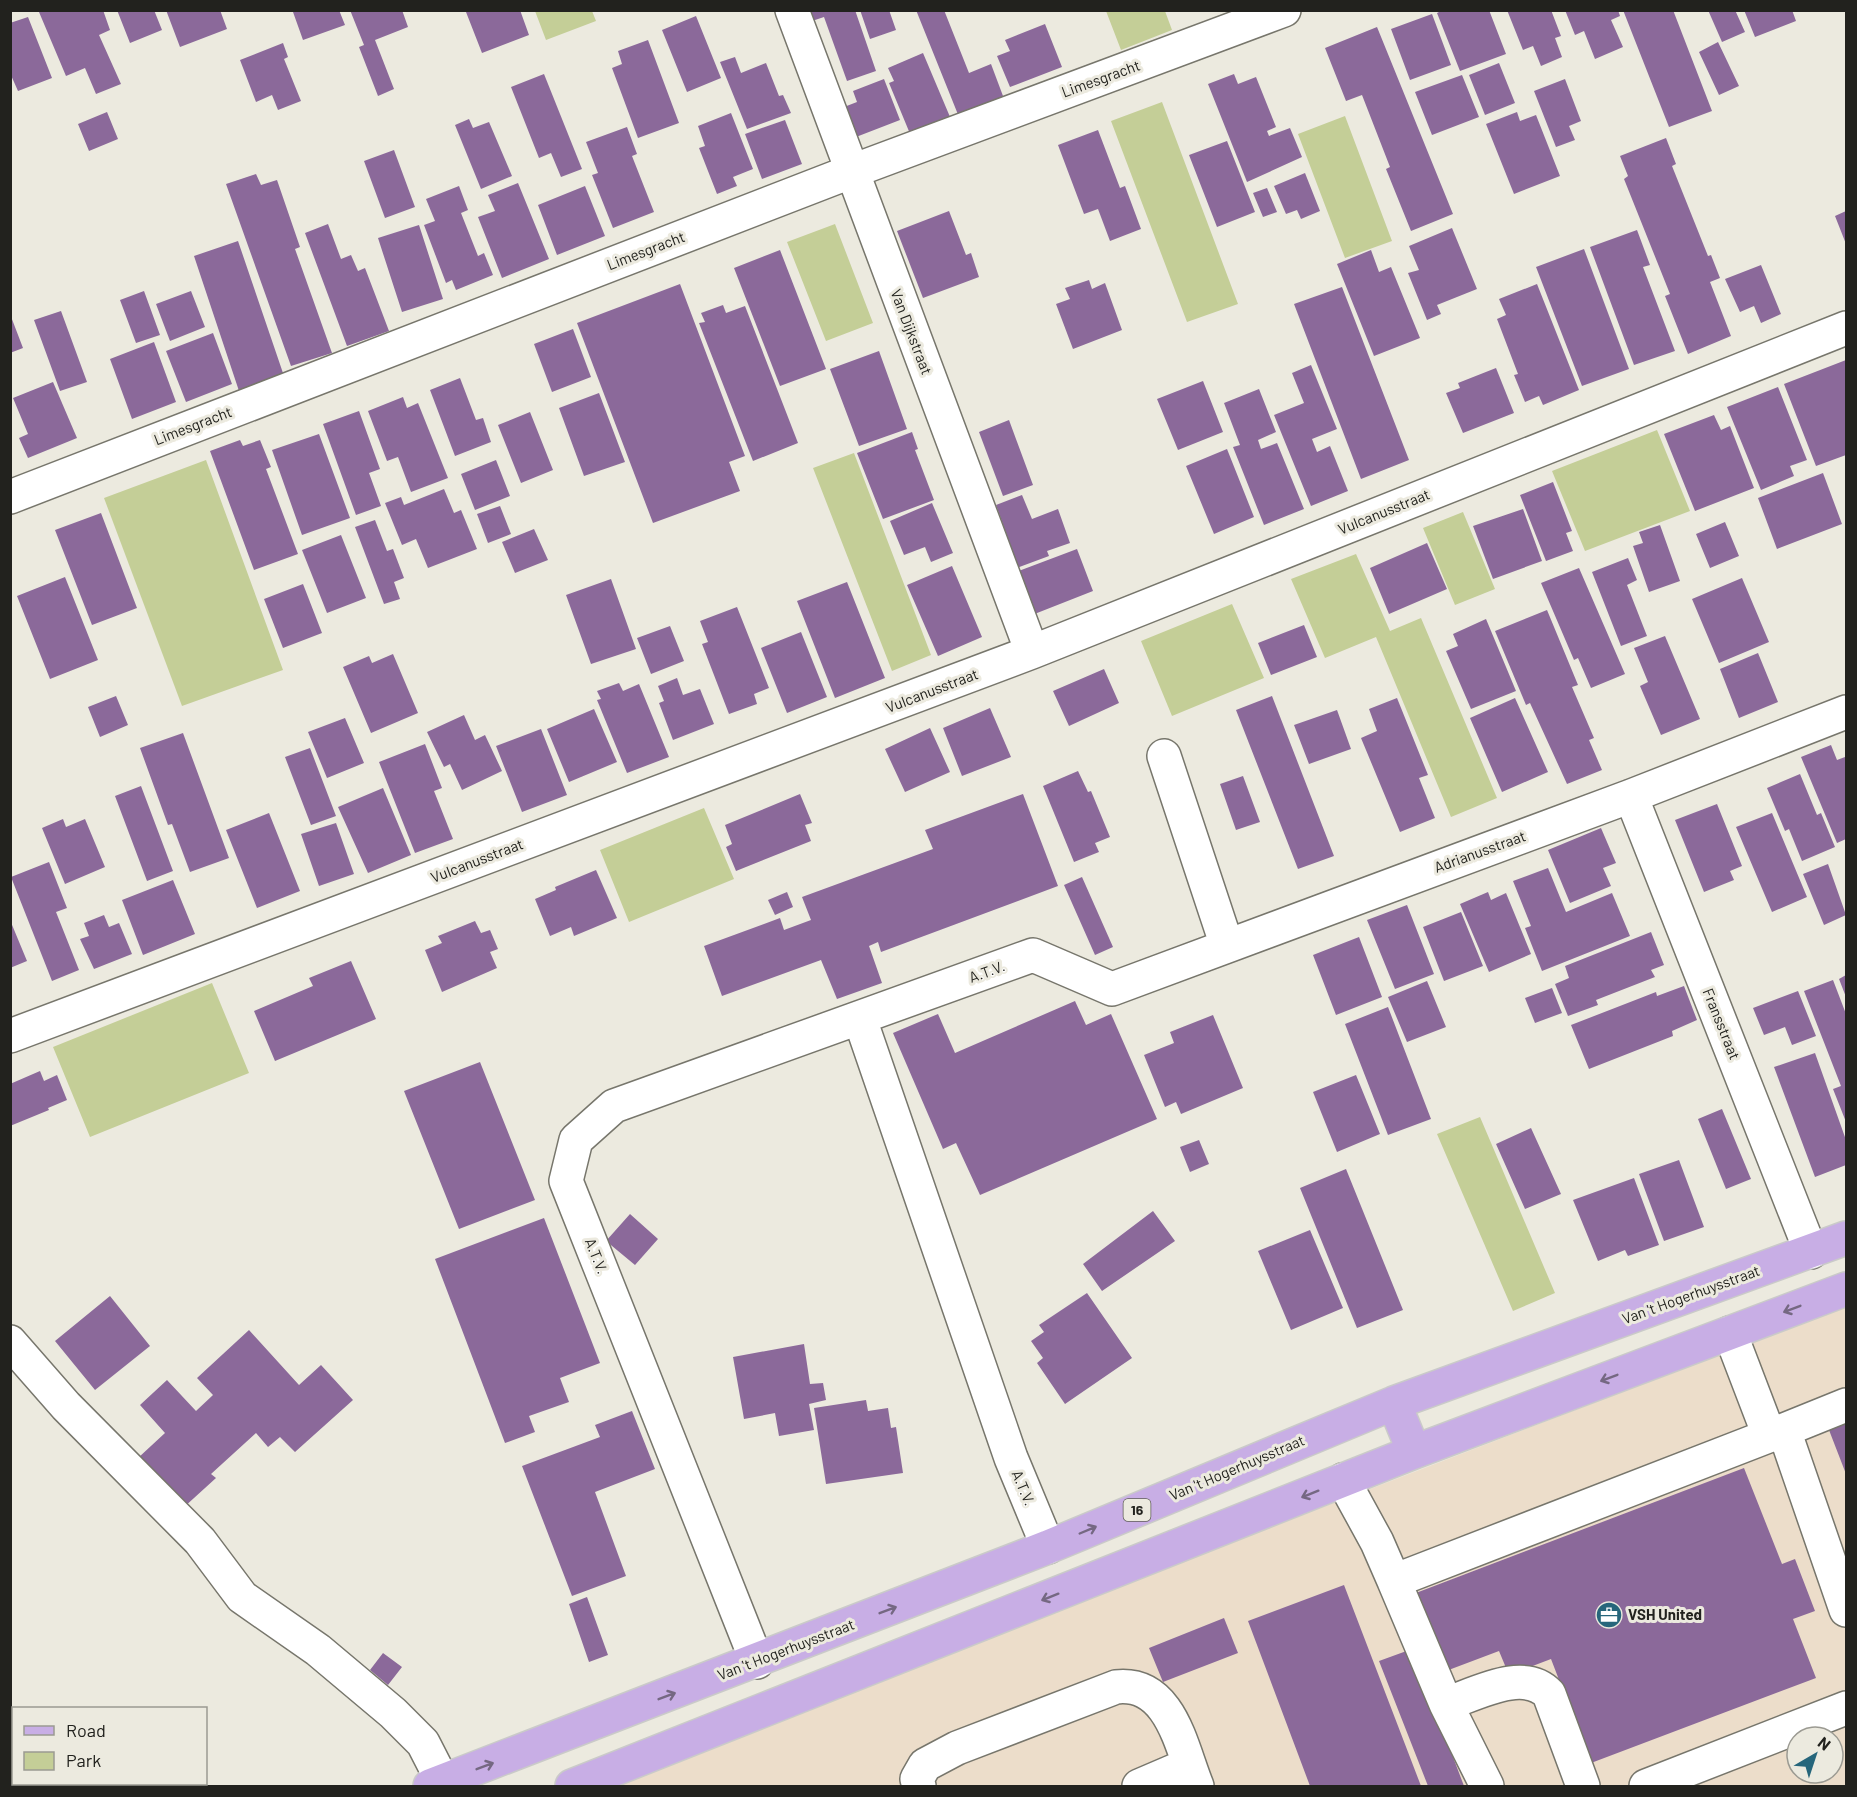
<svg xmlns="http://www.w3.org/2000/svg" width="1857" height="1797" font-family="Barlow,sans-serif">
<rect width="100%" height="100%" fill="#eceadf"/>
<!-- industrial -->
<path fill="#ecddca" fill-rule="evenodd" d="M1846,1306V1786H601L881,1677ZM1797,1737H1833V1773H1797Z"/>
<!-- green -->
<path fill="#c4ce97" d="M535,11H592L596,21L546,40Z
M1106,11H1165L1172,30L1121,50Z
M1162,102L1238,304L1187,322L1111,121Z
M1345,116L1392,241L1345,258L1298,134Z
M835,224L873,323L826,341L787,242Z
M1657,430L1690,511L1585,551L1552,471Z
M854,453L931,655L892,671L813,468Z
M206,460L283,670L182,706L104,498Z
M1463,512L1495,589L1455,605L1423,528Z
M1356,554L1390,631L1421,618L1497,798L1451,817L1376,637L1325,658L1291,579Z
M1232,604L1264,678L1172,716L1141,641Z
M704,808L734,879L629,922L600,850Z
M212,983L249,1073L90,1137L53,1047Z
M1480,1117L1555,1293L1513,1311L1437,1134Z"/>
<!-- building -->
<path fill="#8b699a" d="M43,10H103L110,30L99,35L121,84L96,94L85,68L66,76L39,12Z
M117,10H154L162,30L130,43Z
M166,10H220L227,29L180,47Z
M297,10H339L345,25L303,40L293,12Z
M350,10H402L408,27L375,40L394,89L378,96L359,47L364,45Z
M520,10L529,35L482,53L466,12Z
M809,10H855L876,71L847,81L824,17L812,21Z
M860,10H889L896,30L870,39Z
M916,10H944L969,73L991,64L1006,104L961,122Z
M1443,10H1489L1506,54L1460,71L1437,13Z
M1507,10H1551L1561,36L1555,38L1562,57L1541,66L1533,46L1523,50Z
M1565,10H1618L1620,16L1611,20L1623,47L1595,59L1584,31L1575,35Z
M1623,10H1673L1712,111L1669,127Z
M1708,10H1735L1745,32L1722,42Z
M1744,10H1792L1796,21L1755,37Z
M1432,14L1451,65L1410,80L1391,29Z
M696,16L721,78L687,92L662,30Z
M28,17L52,78L18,91L10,73V23Z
M1045,24L1062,67L1010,87L997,56L1010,51L1005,40Z
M1377,27L1453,214L1411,231L1386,169L1390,167L1362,95L1346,101L1325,48Z
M648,40L679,123L638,138L612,68L622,64L618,51Z
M1718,42L1739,86L1719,95L1699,52Z
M283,43L288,57L284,59L301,101L278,110L272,95L256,102L240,60Z
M923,53L953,124L913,141L889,83L894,81L888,68Z
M735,57L741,73L766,63L779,96L783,95L791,113L747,129L720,62Z
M1499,63L1515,103L1485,115L1469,75Z
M544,74L582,169L561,177L551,153L539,158L511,87Z
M1234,74L1238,84L1256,77L1276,127L1267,131L1269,136L1290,128L1302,157L1247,182L1208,84Z
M1462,75L1479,117L1432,135L1415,92Z
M884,79L900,120L856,137L844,107L857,102L853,91Z
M1565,79L1581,121L1569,126L1575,140L1556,147L1534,91Z
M107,112L118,139L89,151L78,124Z
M1517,112L1520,121L1536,115L1560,176L1514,194L1486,124Z
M731,113L753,169L733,177L737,186L717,194L699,148L705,146L698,126Z
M469,119L473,128L489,122L512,176L481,189L455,125Z
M785,120L802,164L762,179L745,134Z
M627,127L637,154L632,156L654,212L613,228L592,175L598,173L586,142Z
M1098,130L1120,188L1125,186L1141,229L1110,241L1098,209L1084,214L1058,145Z
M1666,138L1676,164L1672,166L1708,256L1711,255L1720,278L1710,282L1731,336L1688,354L1665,296L1670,294L1624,179L1628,176L1620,156Z
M1227,141L1255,212L1217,227L1189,155Z
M394,150L415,207L385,218L364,161Z
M1305,173L1320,211L1301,219L1297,210L1286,214L1274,186Z
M256,174L261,185L277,180L300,247L295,249L332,353L291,366L226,184Z
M518,183L549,259L502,278L478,217L495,211L488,195Z
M459,186L468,210L461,213L478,256L484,253L493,275L456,290L452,280L446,283L424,225L435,221L426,199Z
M585,186L605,236L557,255L538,205Z
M1267,188L1277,212L1263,217L1253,193Z
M949,211L966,255L971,253L979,277L923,298L897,231Z
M1846,211V244L1835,216Z
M328,224L341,259L351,255L358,271L365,268L389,331L347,346L305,233Z
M419,225L443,299L402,312L378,238Z
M1452,228L1477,289L1437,305L1441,314L1427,320L1408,273L1419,270L1409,246Z
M1637,230L1650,265L1643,267L1675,351L1634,365L1590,247Z
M238,241L284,376L239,391L194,256Z
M1584,249L1629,369L1582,386L1536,267Z
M780,250L826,369L780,386L734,268Z
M1371,250L1379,272L1391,267L1420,338L1374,356L1337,264Z
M1761,265L1781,314L1761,323L1754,306L1740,312L1725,279Z
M1089,280L1092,289L1105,283L1122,330L1073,349L1056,304L1070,299L1065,288Z
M680,284L745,456L729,462L740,491L653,523L577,323Z
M1537,284L1579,390L1543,405L1539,396L1525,402L1514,375L1518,374L1497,319L1506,315L1499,299Z
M1342,287L1409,460L1361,479L1294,304Z
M144,291L160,335L136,343L120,300Z
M191,291L205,327L170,341L156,304Z
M723,305L726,313L745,306L798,443L753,461L699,323L705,322L701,313Z
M61,311L87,382L60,391L34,320Z
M10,314L23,348L10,353Z
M573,329L591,377L552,392L534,344Z
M213,333L232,384L186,402L166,351Z
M154,342L176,402L132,419L110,359Z
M879,351L907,429L859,446L830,369Z
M1846,360V455L1816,466L1784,384Z
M1311,365L1337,429L1312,439L1317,452L1330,446L1348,491L1311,506L1274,415L1304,403L1292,373Z
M1496,368L1514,413L1463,433L1446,393L1460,388L1458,383Z
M460,378L476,420L483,418L491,442L455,456L430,390Z
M1203,381L1223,432L1178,450L1157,399Z
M53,382L77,438L28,458L19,438L28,434L13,398Z
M1778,387L1807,460L1790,466L1794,476L1761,490L1727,407Z
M1259,389L1276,432L1258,440L1261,449L1277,443L1304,509L1264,525L1233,447L1240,445L1224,403Z
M599,393L625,462L584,476L559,408Z
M403,397L407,408L418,403L448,478L411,492L398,457L387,461L368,411Z
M359,411L380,469L369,473L381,506L356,515L323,424Z
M530,412L553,470L521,483L498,425Z
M1714,415L1721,430L1730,426L1754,488L1695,511L1664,434Z
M1009,420L1033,485L1003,496L979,432Z
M912,432L918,449L915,450L934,500L883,519L857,453Z
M319,434L350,518L302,535L272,450Z
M240,440L243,446L260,440L271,467L266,469L298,554L254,570L210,451Z
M1227,449L1254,517L1214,534L1186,466Z
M496,460L510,496L475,510L461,474Z
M1823,473L1842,524L1777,549L1758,498Z
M1553,482L1572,531L1566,533L1573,551L1546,561L1520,495Z
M444,489L454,513L461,510L477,549L428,568L416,539L402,545L385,503L401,497L404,505Z
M1022,495L1032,519L1058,509L1070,543L1047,551L1049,556L1011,570L1003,547L1010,544L996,505Z
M932,503L953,553L931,562L925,547L904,555L890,521Z
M500,506L511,534L488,543L477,514Z
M1523,509L1542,561L1493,579L1473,526Z
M101,513L137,608L92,625L55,530Z
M375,520L387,551L393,549L404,578L394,582L400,599L384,604L355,527Z
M1725,522L1739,556L1710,568L1696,534Z
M1660,525L1680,581L1649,592L1633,546L1643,543L1639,532Z
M534,529L548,560L515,573L502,542Z
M341,535L366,598L327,613L302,550Z
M1427,543L1447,589L1389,614L1370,568Z
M1077,549L1093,591L1032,615L1016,572Z
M1628,558L1637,580L1627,585L1647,636L1621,646L1592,572Z
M952,566L982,637L938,656L907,585Z
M1579,568L1625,674L1591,688L1578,658L1574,660L1541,583Z
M65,577L98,660L50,679L17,596Z
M1742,578L1769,642L1719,663L1692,599Z
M611,579L636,649L591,664L566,595Z
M847,582L885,678L835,698L797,601Z
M303,584L322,633L283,648L264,599Z
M737,607L769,688L754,694L757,704L729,714L702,644L708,642L700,621Z
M1547,610L1578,685L1572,687L1594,738L1589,740L1602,770L1567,784L1530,703L1526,705L1495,631Z
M1486,619L1516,691L1471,709L1446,651L1458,646L1453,634Z
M1304,625L1317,657L1271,675L1258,643Z
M670,626L684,661L651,674L637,638Z
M801,632L827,697L787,713L761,648Z
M1665,636L1700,719L1661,735L1640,686L1648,682L1634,648Z
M1758,653L1778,702L1739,718L1720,669Z
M393,654L418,713L371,733L343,667L369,656L372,663Z
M1104,669L1119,703L1069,726L1053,691Z
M677,678L683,695L700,689L714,724L673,740L659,703L664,701L658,686Z
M619,683L623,691L639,684L669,757L627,773L597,700L601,699L597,691Z
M116,696L128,725L100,737L88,707Z
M1272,696L1334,856L1298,869L1236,710Z
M1397,698L1428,775L1419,778L1435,818L1400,832L1361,738L1377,731L1369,709Z
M1515,698L1548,772L1502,792L1470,718Z
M990,708L1011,757L962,776L943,728Z
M594,709L617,762L569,782L547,729Z
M1337,710L1351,749L1309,764L1294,725Z
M464,715L475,740L485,735L502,771L462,790L450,764L444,767L427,732Z
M345,718L364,763L327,778L308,732Z
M930,728L950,772L905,792L885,749Z
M541,729L567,795L522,812L496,746Z
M183,733L229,858L190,872L172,824L168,825L140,748Z
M425,744L442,788L434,791L453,839L415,853L379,762Z
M1831,745L1837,760L1845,757L1846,762V839L1837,843L1801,757Z
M310,748L336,816L311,825L285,757Z
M1078,771L1088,792L1091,791L1110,837L1095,843L1099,852L1074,862L1043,786Z
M1800,774L1817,815L1821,813L1835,847L1802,861L1789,829L1785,831L1767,788Z
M1243,776L1260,822L1236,830L1220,784Z
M141,786L173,871L147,881L115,796Z
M383,788L411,855L368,873L338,807Z
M800,794L812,823L805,825L811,841L736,871L726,847L732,844L725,825Z
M1023,794L1058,886L881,952L878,942L869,946L882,983L837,999L821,960L722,996L704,946L780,918L784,930L811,920L802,897L933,849L925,830Z
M1717,804L1742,866L1730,871L1734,880L1704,892L1675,820Z
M269,813L300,891L257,908L226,830Z
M1772,813L1807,897L1772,912L1736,827Z
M63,819L66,827L85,819L105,867L65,884L42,828Z
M336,823L354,874L319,886L301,834Z
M1601,828L1616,863L1603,868L1611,886L1570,903L1548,850Z
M49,862L67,908L56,912L79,970L52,981L11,877Z
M1828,864L1846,915L1824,925L1803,874Z
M1548,868L1566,912L1612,893L1630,936L1542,971L1525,928L1531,926L1513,881Z
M596,870L617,918L574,936L571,927L550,936L535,899L556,890L555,887Z
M1082,877L1113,947L1095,955L1064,885Z
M173,880L195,934L143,955L122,900Z
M787,892L793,907L775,915L768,900Z
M1488,892L1491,900L1506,893L1531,954L1489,972L1460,904Z
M1407,905L1434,974L1395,989L1367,920Z
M1461,912L1483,966L1444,981L1423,927Z
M104,915L109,927L119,923L132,954L94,969L80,939L89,936L84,923Z
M10,920L27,961L10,968Z
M475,921L481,933L490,930L498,949L490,952L497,968L442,992L425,950L442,943L438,936Z
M1651,932L1664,965L1651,970L1655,977L1596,1000L1598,1005L1568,1016L1555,984L1569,978L1565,966Z
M1359,937L1382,997L1336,1015L1313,955Z
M351,961L376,1019L275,1061L254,1011L313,986L309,978Z
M1846,975V997L1839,979Z
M1833,980L1846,1014V1122L1833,1089L1841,1086L1804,991Z
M1427,981L1446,1027L1407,1042L1388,997Z
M1684,986L1697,1020L1672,1031L1673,1036L1589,1069L1571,1025L1656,992L1657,996Z
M1552,988L1562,1013L1535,1023L1525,998Z
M1798,991L1816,1036L1792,1045L1785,1027L1764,1035L1753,1008Z
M1075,1001L1086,1025L1111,1014L1157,1119L980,1195L956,1143L943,1149L893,1033L938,1014L955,1053Z
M1388,1007L1431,1119L1388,1135L1345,1024Z
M1213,1015L1243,1088L1181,1114L1176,1102L1165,1107L1144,1055L1174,1043L1170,1032Z
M1815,1053L1846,1140V1165L1815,1177L1774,1067Z
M480,1062L535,1200L459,1229L404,1091Z
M40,1071L44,1081L57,1075L67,1100L48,1108L49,1110L10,1126V1084Z
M1356,1075L1380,1134L1337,1152L1313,1092Z
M1722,1109L1751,1179L1726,1189L1698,1119Z
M1531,1128L1561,1194L1525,1209L1496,1144Z
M1199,1140L1209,1164L1190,1172L1180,1147Z
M1679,1160L1704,1227L1664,1241L1639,1174Z
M1346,1169L1403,1310L1357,1328L1300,1188Z
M1634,1178L1659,1245L1628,1256L1625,1250L1598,1261L1573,1200Z
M1153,1211L1175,1241L1102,1291L1083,1264Z
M630,1214L658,1239L635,1265L606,1241Z
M544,1218L600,1363L560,1378L569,1402L529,1416L535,1432L505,1443L435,1259Z
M1310,1230L1343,1308L1291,1330L1258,1251Z
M1087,1293L1132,1358L1065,1404L1037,1363L1043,1358L1031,1341L1044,1332L1039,1325Z
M110,1296L150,1346L95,1390L55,1341Z
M249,1330L299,1385L321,1365L353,1400L295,1452L280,1437L268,1447L256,1433L211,1474L216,1478L183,1508L138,1458L165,1433L140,1405L167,1380L196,1411L213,1395L197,1378Z
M804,1344L810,1384L823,1383L826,1400L809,1404L814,1430L779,1436L775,1413L744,1419L733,1357Z
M866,1400L868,1411L888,1408L891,1428L896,1427L903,1473L826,1484L814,1408Z
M632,1411L655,1469L595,1492L626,1576L572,1596L522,1466L600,1437L595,1425Z
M1846,1424V1474L1829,1430Z
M1744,1468L1782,1564L1795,1559L1815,1611L1793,1619L1816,1678L1591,1763L1551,1659L1509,1675L1499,1651L1438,1674L1408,1596Z
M1344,1585L1421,1786H1310L1248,1621Z
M587,1597L608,1655L589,1662L569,1604Z
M1224,1618L1238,1653L1163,1682L1149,1648Z
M1412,1649L1464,1786H1428L1379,1661Z
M383,1653L402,1667L388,1685L370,1670Z"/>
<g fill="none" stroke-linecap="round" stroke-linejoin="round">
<defs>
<path id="minor" d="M792,10L1032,652
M10,497L850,172L1284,10
M1164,756L1227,946
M1631,796L1811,1252
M860,1019L1011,1458L1048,1547
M10,1036L1032,652L1846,328
M1730,1333L1769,1435
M10,1342L66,1406L200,1541L242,1597L318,1650L393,1713L423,1743L443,1782
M1846,1405L1784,1430L1846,1610
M1343,1480L1377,1542L1394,1581
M757,1662L566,1181L576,1140L614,1106L1033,955L1112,989L1631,796L1846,712
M1446,1704C1476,1694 1524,1667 1549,1694L1583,1786
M919,1786L917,1779L925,1765L957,1748L1116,1687C1171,1681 1181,1747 1197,1786
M1139,1786L1188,1765
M1487,1786L1446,1704L1394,1581L1784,1430
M1646,1786L1846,1708"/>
<path id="major" d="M1394,1403L1414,1452
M430,1786L1048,1547L1394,1403L1846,1238
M572,1786L1414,1452L1846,1289"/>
</defs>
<!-- minor casing -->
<use href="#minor" stroke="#77766c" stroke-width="36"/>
<!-- major casing -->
<use href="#major" stroke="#cacac9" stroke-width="36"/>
<!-- minor -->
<use href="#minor" stroke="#fff" stroke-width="33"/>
<!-- major -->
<use href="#major" stroke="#c8aee5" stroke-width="33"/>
</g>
<!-- one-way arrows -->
<defs><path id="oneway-shaft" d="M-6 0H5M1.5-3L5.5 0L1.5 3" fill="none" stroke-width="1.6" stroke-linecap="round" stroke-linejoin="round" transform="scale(1.5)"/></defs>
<g stroke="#756882">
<use href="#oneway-shaft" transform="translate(1792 1309) rotate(159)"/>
<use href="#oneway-shaft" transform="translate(1609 1378) rotate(159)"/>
<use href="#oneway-shaft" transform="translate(1310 1494) rotate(158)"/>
<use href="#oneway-shaft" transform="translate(1088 1530) rotate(-23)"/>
<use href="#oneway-shaft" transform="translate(1050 1597) rotate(158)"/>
<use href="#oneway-shaft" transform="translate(888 1610) rotate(-21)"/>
<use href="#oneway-shaft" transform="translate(667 1696) rotate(-21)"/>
<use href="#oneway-shaft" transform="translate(485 1766) rotate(-21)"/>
</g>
<!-- icons -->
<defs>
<symbol id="office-disc" viewBox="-11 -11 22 22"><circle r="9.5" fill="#26667b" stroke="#eceadf"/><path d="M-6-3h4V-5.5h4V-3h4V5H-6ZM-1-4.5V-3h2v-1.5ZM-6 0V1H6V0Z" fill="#fff"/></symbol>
</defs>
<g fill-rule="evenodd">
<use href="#office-disc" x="1594" y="1600" width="30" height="30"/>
</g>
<g text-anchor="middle" stroke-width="6" stroke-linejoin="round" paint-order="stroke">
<!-- shield labels -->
<rect fill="#eceadf" stroke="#5f5e58" stroke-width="1.5" x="1123.5" y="1499" width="27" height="22" rx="4.5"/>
<g font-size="14" font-weight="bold" fill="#22221e">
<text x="1137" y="1515">16</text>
</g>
<!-- street labels -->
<g font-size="15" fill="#22221e" stroke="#eceadf">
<text transform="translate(1101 79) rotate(-20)" y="5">Limesgracht</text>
<text transform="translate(646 251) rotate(-21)" y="5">Limesgracht</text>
<text transform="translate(911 332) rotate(69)" y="5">Van Dijkstraat</text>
<text transform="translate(193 426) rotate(-21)" y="5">Limesgracht</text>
<text transform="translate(1384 512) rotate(-22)" y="5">Vulcanusstraat</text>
<text transform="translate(932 691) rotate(-21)" y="5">Vulcanusstraat</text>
<text transform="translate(1480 852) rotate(-20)" y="5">Adrianusstraat</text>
<text transform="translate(477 861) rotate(-21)" y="5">Vulcanusstraat</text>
<text transform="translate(987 972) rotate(-20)" y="5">A.T.V.</text>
<text transform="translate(1721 1024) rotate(68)" y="5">Fransstraat</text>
<text transform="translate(596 1256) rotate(68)" y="5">A.T.V.</text>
<text transform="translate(1691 1295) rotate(-20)" y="5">Van 't Hogerhuysstraat</text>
<text transform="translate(1237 1468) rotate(-23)" y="5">Van 't Hogerhuysstraat</text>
<text transform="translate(1023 1488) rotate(67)" y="5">A.T.V.</text>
<text transform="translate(786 1650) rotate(-21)" y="5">Van 't Hogerhuysstraat</text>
</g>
<!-- poi labels -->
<g font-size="15" font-weight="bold" fill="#22221e" stroke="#eceadf" text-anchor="start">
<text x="1628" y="1620">VSH United</text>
</g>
</g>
<!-- border -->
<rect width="1857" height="1797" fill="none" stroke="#22221e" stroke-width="24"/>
<!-- legend -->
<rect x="12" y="1707" width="195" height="78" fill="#eceadf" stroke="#9b9a92" stroke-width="1.5"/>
<rect x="24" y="1726" width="30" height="9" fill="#c8aee5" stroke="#9b9a92" stroke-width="1.5"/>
<text x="66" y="1737" font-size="18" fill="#22221e">Road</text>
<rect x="24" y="1752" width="30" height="18" fill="#c4ce97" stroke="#9b9a92" stroke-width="1.5"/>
<text x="66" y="1767" font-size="18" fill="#22221e">Park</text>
<!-- north arrow -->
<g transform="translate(1815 1755) rotate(39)"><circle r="28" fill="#eceadf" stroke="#9b9a92" stroke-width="1.5"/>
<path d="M0-4.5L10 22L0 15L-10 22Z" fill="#26667b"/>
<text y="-9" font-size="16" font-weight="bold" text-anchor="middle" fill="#22221e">N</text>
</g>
</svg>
